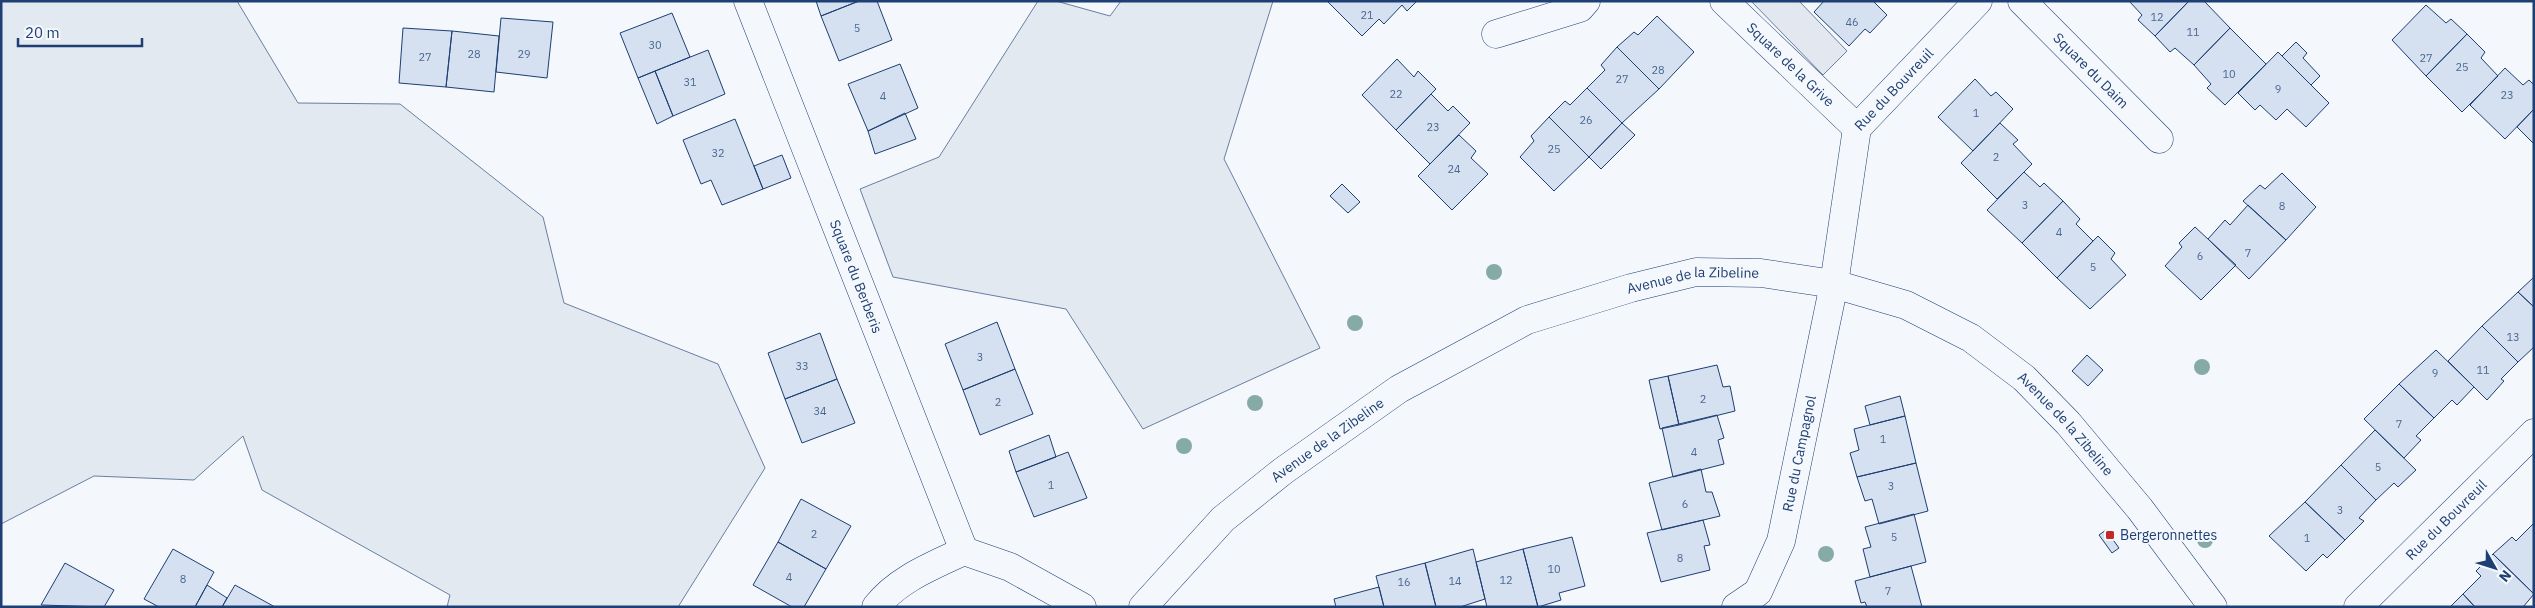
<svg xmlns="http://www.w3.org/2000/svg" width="2535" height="608" font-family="'IBM Plex Sans',sans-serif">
<rect width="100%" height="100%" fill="#f4f7fb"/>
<!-- green -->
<path fill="#e3e9f0" stroke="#687fa3" d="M1,1H237L298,103L400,104L543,217L564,303L718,364L765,468L678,607H447L450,595L262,490L243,436L194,480L94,476L1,524Z
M1038,1H1056L1110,16L1121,1H1273L1224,159L1320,348L1143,429L1066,309L893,277L860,189L939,157Z"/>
<!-- parking -->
<path fill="#e3e8f0" stroke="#687fa3" d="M1751,1H1799L1847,51L1823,75Z"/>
<!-- building -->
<path fill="#d5e0f0" stroke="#1d3f73" d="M816,1H859L821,16Z
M859,1H877L892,40L839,61L821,16Z
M1327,1H1417L1407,11L1402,5L1384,24L1379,19L1362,36Z
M1824,1H1873L1887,15L1870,33L1865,29L1849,46L1814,12Z
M2129,1H2189L2155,36L2138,20L2142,15Z
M2189,1H2204L2230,28L2194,65L2175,48L2170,52L2155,36Z
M2426,5L2446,23L2451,19L2467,34L2426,76L2392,40Z
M672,13L690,57L638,78L620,33Z
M1657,16L1694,52L1659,89L1617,47L1634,32L1638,35Z
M501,18L553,22L547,78L496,72Z
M403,28L452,31L446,87L399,83Z
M2230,28L2266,64L2225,105L2207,88L2211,84L2194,65Z
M452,31L499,36L494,92L446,87Z
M2467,34L2485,52L2481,58L2498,76L2462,112L2426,76Z
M2296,42L2307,53L2303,58L2320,76L2311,85L2282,56Z
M1617,47L1659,89L1622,123L1587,88L1605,70L1601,65Z
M708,50L725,94L673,116L655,71Z
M2278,52L2329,103L2306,127L2287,109L2276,120L2260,105L2255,110L2238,93Z
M1397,59L1414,77L1418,71L1436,89L1396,130L1362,95Z
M900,64L918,108L868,131L848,84Z
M2505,68L2523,85L2529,80L2534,85V109L2505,139L2470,105Z
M655,71L673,116L657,124L638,78Z
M1975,79L1991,96L1996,92L2013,109L1973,151L1938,117Z
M1587,88L1622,123L1589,157L1549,117L1565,101L1570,105Z
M1431,94L1448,111L1453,106L1470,123L1430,164L1396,130Z
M2534,109V144L2517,127Z
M905,113L916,139L875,154L868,131Z
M1549,117L1589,157L1554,191L1520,157L1534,141L1531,136Z
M735,119L763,189L722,205L711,180L701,184L683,140Z
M1622,123L1635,135L1601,169L1589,157Z
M2000,123L2018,140L2013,144L2032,164L1997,199L1961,163Z
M1459,135L1476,151L1471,158L1488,174L1452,210L1418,176Z
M782,155L791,178L763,189L754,166Z
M2024,172L2040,187L2044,183L2063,201L2022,243L1987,210Z
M2282,173L2316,207L2286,240L2243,201L2260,185L2265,189Z
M1342,184L1360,202L1348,213L1330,196Z
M2063,201L2080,219L2076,224L2093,241L2057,278L2022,243Z
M2248,205L2286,240L2249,279L2208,239L2225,220L2230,225Z
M2195,227L2236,265L2201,300L2165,266L2182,247L2179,243Z
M2098,236L2115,253L2111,259L2126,275L2090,309L2057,278Z
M2534,277V307L2518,292Z
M2518,292L2534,307V347L2518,362L2482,326Z
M997,322L1015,369L963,390L945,344Z
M2482,326L2518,362L2501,379L2504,381L2487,400L2448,361Z
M820,333L837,379L785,399L768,353Z
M2436,350L2474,387L2457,405L2452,400L2434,418L2399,384Z
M2087,355L2103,370L2088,386L2072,371Z
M1717,365L1723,387L1730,386L1735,411L1679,425L1668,376Z
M1015,369L1033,414L980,435L963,390Z
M1668,376L1679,425L1660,429L1649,380Z
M837,379L855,423L802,443L785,399Z
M2399,384L2434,418L2416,436L2421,440L2404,458L2364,419Z
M1900,396L1905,416L1870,425L1865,406Z
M1717,415L1724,438L1718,440L1724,464L1673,477L1662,428Z
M1905,416L1916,463L1857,477L1850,453L1859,450L1854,429Z
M2375,430L2416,470L2398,487L2394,483L2376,500L2341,465Z
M1049,435L1056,457L1016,472L1009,451Z
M1068,452L1087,498L1034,517L1016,472Z
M1916,463L1928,511L1879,524L1872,499L1865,501L1857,477Z
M2341,465L2376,500L2359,518L2364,521L2345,540L2305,502Z
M1701,469L1706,492H1712L1720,516L1662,530L1649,483Z
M801,499L851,526L826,569L778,542Z
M2305,502L2345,540L2327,558L2323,554L2306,571L2269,536Z
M1914,514L1926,562L1870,577L1863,549L1871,547L1865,527Z
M1703,520L1710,545L1704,546L1710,570L1661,582L1647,533Z
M2533,524L2534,525V594L2493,554L2512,537L2516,541Z
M2106,530L2119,548L2112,553L2099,535Z
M1572,537L1585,586L1559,593L1561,600L1538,607L1523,549Z
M778,542L826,569L804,607H792L753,585Z
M173,549L214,572L195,607H159L144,599Z
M1473,549L1485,599L1460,607H1436L1425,563Z
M1523,549L1538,607H1487L1476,562Z
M2493,554L2534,594L2523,607H2475L2463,594L2481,576L2476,571Z
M65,563L114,590L104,607L41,605Z
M1425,563L1436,607H1384L1376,576Z
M1911,566L1922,607H1867L1865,602L1861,603L1855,581Z
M207,585L227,598L222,607H195Z
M235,585L275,607H222Z
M1379,587L1384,607H1336L1334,599Z
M2463,594L2475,607H2450Z"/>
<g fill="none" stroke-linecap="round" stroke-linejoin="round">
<defs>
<g id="minor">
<path id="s1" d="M748,1L964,551"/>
<path id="s2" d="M1724,1L1857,128"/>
<path id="s3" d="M2022,1L2159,139"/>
<path d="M1496,34L1580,8L1586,1"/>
<path d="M876,607C898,579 932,566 964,551L1010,567L1082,607"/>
<path id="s4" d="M1143,607L1223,519L1283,471L1399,389L1527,320L1631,288L1696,272L1761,273L1834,284L1906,305L1971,338L2024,378L2068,423L2140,509L2213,607"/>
<path id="s5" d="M1736,607L1758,592L1781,541L1834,284L1857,128L1978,1"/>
<path id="s6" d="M2358,607L2534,433"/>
</g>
</defs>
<!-- minor casing -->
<use href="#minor" stroke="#1d3f73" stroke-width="29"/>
<!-- minor -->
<use href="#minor" stroke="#f4f7fb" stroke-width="28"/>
</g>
<!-- trees -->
<g fill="#86aba6">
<circle cx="1494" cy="272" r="8"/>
<circle cx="1355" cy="323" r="8"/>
<circle cx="2202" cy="367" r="8"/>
<circle cx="1255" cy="403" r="8"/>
<circle cx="1184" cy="446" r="8"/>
<circle cx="2205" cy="540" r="8"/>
<circle cx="1826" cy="554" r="8"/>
</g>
<!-- markers -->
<rect fill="#c62828" stroke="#f4f7fb" stroke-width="2" x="2105" y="530" width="10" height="10" rx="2.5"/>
<g text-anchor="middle" stroke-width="4" stroke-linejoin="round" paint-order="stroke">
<!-- number labels -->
<g font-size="11" fill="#4b6792">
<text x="1367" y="19">21</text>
<text x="2157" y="21">12</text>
<text x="1852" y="26">46</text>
<text x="857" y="32">5</text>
<text x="2193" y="36">11</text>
<text x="655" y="49">30</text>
<text x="474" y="58">28</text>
<text x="524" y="58">29</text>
<text x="425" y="61">27</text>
<text x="2426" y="62">27</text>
<text x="2462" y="71">25</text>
<text x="1658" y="74">28</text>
<text x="2229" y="78">10</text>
<text x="1622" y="83">27</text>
<text x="690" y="86">31</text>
<text x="2278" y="93">9</text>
<text x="1396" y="98">22</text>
<text x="2507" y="99">23</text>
<text x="883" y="100">4</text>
<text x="1976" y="117">1</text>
<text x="1586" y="124">26</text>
<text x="1433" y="131">23</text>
<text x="1554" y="153">25</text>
<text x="718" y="157">32</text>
<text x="1996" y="161">2</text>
<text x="1454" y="173">24</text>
<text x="2025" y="209">3</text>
<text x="2282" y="210">8</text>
<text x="2059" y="236">4</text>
<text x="2248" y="257">7</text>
<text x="2200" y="260">6</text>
<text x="2093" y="271">5</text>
<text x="2513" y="341">13</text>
<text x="980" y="361">3</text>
<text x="802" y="370">33</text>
<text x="2483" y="374">11</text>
<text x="2435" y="377">9</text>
<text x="1703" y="403">2</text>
<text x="998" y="406">2</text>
<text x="820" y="415">34</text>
<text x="2399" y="428">7</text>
<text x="1883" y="443">1</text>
<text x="1694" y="456">4</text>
<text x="2378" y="471">5</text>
<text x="1051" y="489">1</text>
<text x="1891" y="490">3</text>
<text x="1685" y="508">6</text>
<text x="2340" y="514">3</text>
<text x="814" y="538">2</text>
<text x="1894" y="541">5</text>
<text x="2307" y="542">1</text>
<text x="1680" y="562">8</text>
<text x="1554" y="573">10</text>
<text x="789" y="581">4</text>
<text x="183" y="583">8</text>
<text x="1506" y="584">12</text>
<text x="1455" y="585">14</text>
<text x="1404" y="586">16</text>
<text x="1888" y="595">7</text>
</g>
<!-- street labels -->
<g font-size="14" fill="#1d3f73" stroke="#f4f7fb">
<text dy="5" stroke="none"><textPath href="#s2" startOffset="92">Square de la Grive</textPath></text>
<text dy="5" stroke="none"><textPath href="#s3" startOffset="98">Square du Daim</textPath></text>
<text dy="5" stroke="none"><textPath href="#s5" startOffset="556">Rue du Bouvreuil</textPath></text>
<text dy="5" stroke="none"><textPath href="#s1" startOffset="296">Square du Berberis</textPath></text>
<text dy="5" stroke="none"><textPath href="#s4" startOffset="655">Avenue de la Zibeline</textPath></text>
<text dy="5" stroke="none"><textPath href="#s4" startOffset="1074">Avenue de la Zibeline</textPath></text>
<text dy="5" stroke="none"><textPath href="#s4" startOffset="250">Avenue de la Zibeline</textPath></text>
<text dy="5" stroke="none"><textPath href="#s5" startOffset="172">Rue du Campagnol</textPath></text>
<text dy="5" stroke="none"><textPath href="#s6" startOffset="124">Rue du Bouvreuil</textPath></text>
</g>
<!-- poi labels -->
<g font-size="14" fill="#1d3f73" stroke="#f4f7fb" text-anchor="start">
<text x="2120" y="540">Bergeronnettes</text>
</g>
</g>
<!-- border -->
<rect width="2535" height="608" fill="none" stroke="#1d3f73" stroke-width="5"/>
<!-- north arrow -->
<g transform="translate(2495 568) rotate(129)" stroke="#f4f7fb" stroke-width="4" paint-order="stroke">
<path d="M0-4L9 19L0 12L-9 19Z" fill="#1d3f73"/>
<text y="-8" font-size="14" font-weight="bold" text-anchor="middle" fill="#1d3f73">N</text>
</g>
<!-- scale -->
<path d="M18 38v8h124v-8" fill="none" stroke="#1d3f73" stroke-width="2.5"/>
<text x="25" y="38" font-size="15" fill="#1d3f73" stroke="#f4f7fb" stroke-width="4" paint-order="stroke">20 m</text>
</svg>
